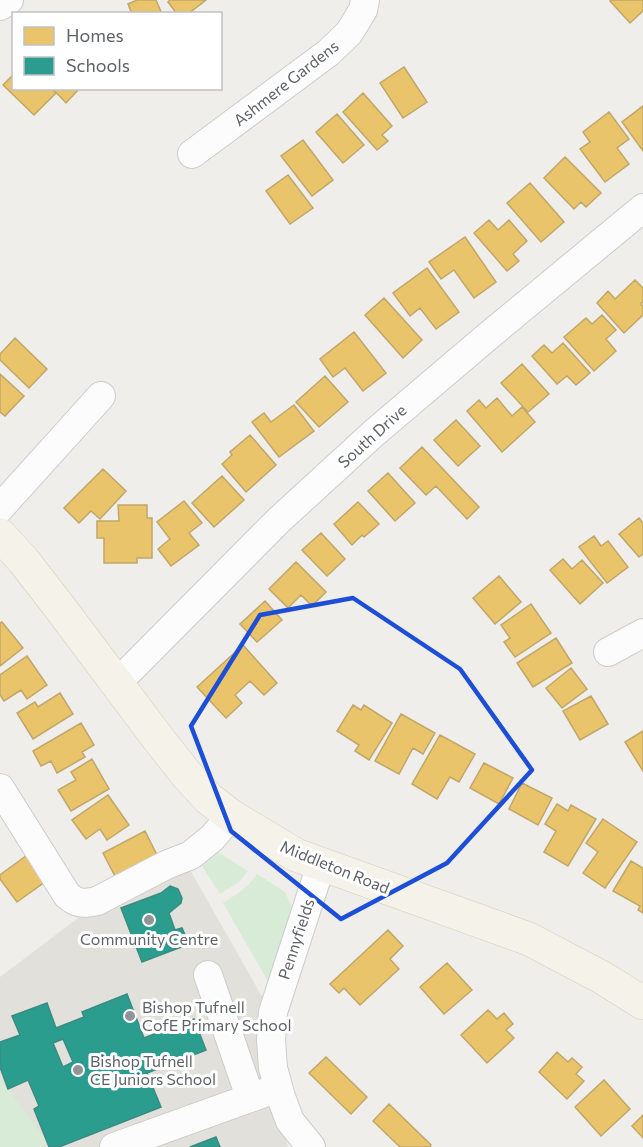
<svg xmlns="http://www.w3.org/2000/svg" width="643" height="1147" font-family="Commissioner,sans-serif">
<rect width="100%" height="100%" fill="#efeeea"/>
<!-- education -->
<path fill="#e2e0da" d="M185,861L264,1000L258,1032L288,1147H0V977L82,915Z"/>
<!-- green -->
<path fill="#d8ebd6" d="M218,852L248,871L239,882L220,894L202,866Z
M257,874L285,892L291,905L290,918L269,983L223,903C237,894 248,888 257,874Z
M0,1079L48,1142L41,1147H0Z"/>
<!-- homes -->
<path fill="#e9c46a" stroke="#c0a769" stroke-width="1.5" d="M137,0H156L162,14H132L128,4Z
M170,0H206L188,14H177L168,2Z
M611,0H643V11L630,23L610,1Z
M404,67L427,102L403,118L380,83Z
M14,74V88H51L56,93L34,115L3,85Z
M52,88H80L66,103Z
M363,93L392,126L382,135L388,141L377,150L343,112Z
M643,106V151L622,122Z
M609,112L629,139L617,148L629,164L605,182L580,149L590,142L583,132Z
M337,114L364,145L343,163L316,132Z
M303,140L333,180L312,196L281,156Z
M565,157L601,193L586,207L581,202L574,209L544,178Z
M288,175L313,208L290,224L266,191Z
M530,183L564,222L541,242L507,203Z
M489,220L498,230L509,220L527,241L513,254L519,261L507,271L474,233Z
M465,237L496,282L474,298L454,270L441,279L429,262Z
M427,268L459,312L436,329L420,308L410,316L393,293Z
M635,280L643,288V302L641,304L643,306V315L624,333L597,303L608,291L615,299Z
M384,298L422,340L403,358L365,315Z
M602,315L616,330L606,339L616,351L594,371L564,337L586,318L592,324Z
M354,332L386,373L363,391L345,368L333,377L320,359Z
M15,338L47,369L29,388L0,360V354Z
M563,343L590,373L576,385L567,376L557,384L532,356L544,345L552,353Z
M522,364L549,394L528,412L501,383Z
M0,374L24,396L5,416L0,412Z
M325,376L348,402L319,427L296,402Z
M497,398L512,416L522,407L535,422L502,452L467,411L479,400L486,408Z
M294,405L314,431L279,457L252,422L264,413L271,422Z
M456,420L480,446L458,466L434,440Z
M250,435L276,465L246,492L222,464L232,455L230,452Z
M422,447L479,507L467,519L436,486L426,495L400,468Z
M103,469L126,491L100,519L91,511L79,523L64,508Z
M388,473L415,503L395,521L368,491Z
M222,476L244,500L214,527L192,503Z
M184,501L202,523L189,533L199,545L171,566L158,549L170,539L157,522Z
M358,502L379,524L364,537L362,535L352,545L334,524Z
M118,505H147V518H152V558H137V563H104V538H97V521H119Z
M639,518L643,523V554L639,557L619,534Z
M321,533L345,559L327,576L302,550Z
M594,536L601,546L608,541L628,567L607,583L579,547Z
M563,559L572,569L582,560L603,583L580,604L550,570Z
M296,562L326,592L312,606L301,595L288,608L269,589Z
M499,576L521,602L495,624L473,598Z
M265,601L282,620L257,642L240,624Z
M531,604L551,633L515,657L504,642L510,638L501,625Z
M2,622L23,648L0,666V623Z
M556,638L572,663L533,687L517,663Z
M243,645L277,683L264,695L250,681L235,695L242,703L226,718L197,687Z
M27,656L47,685L27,699L21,690L4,701L0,695V675Z
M571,668L587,689L562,708L546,688Z
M60,693L73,714L33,739L17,713L35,702L38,707Z
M591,696L608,724L580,740L563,711Z
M353,705L361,710L364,705L392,723L369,760L355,751L359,745L337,731Z
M401,714L435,733L423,754L413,748L399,774L375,761Z
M81,723L94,745L82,752L85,757L57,773L51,761L41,766L33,751Z
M643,731V771L625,742Z
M440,735L475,754L459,782L450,777L437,799L412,784Z
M92,759L109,789L71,811L58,790L76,780L71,772Z
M484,763L513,778L499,804L470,788Z
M522,783L552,798L538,825L509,809Z
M108,795L129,825L107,840L100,829L86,839L72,820Z
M557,804L568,811L571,805L596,819L568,866L544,852L556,831L545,824Z
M603,819L637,842L605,888L583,873L598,852L586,843Z
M145,831L158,857L116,878L103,853Z
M30,853L49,879L17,902L0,879V875Z
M631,861L643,868V913L638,910L640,906L613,891Z
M388,930L403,946L390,959L399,969L360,1005L344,988L339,993L330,984Z
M447,963L472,990L444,1014L420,987Z
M488,1010L497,1019L504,1013L513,1024L506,1030L514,1038L487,1063L461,1035Z
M557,1052L568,1062L572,1058L582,1067L576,1074L584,1081L567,1099L539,1072Z
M326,1057L367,1097L351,1114L309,1073Z
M604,1080L630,1109L601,1136L575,1107Z
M389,1104L431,1145L430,1147H400L373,1121Z
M643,1115V1138L632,1126Z"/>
<!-- schools -->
<path fill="#2a9d8f" stroke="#3a8c83" stroke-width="1.5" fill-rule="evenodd" d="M170,886L178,889L182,898L181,903L169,913L175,930L182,928L189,944L142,962L121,908L161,893Z
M127,994L144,1038L194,1019L206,1050L147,1073L161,1107L59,1147H49L34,1109L39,1106L28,1080L8,1089L0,1067V1042L20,1035L12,1016L47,1003L56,1028L84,1017L82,1012ZM63,1039L73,1062L63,1067L53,1043Z
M216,1137L220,1147H190Z"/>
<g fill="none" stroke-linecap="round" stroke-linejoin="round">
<defs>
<path id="minor" d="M0,6L9,0
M192,154L328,53L349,33L363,10L365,0
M0,508L101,396
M608,652L643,633
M117,683L279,520L374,433L487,337L643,208
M0,788L67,895C77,904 83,904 97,901L166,865L191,855L212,838L231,816
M208,975L250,1097
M114,1147L278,1088
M311,1147L290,1121L281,1097L273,1068L271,1040L273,1012L321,865"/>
<path id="major" d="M0,535L23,560L61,609L160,741L187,775L208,798L231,816L296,855L529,939L603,978L643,1003"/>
</defs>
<!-- minor casing -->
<use href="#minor" stroke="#cbcccc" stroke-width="30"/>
<!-- major casing -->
<use href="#major" stroke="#d7ceb8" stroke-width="34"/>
<!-- minor -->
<use href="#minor" stroke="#fdfcfc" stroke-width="28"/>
<!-- major -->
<use href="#major" stroke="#f4f2e9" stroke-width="33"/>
</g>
<!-- marked area -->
<path fill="none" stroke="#1d4ed8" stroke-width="4.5" stroke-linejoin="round" d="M353,598L460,669L532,770L447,863L341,919L231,831L191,726L260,615Z"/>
<!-- markers -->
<g fill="#919496" stroke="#fff" stroke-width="2">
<circle cx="149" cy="920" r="6"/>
<circle cx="130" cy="1016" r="6"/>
<circle cx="78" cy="1070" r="6"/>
</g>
<g text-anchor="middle" stroke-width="6" stroke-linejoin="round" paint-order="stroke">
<!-- street labels -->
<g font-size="16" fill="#5f6368" stroke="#fff">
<text transform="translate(286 83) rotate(-38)" y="6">Ashmere Gardens</text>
<text transform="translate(372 436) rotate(-42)" y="6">South Drive</text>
<text transform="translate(335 867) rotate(22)" y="6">Middleton Road</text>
<text transform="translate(296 939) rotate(-72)" y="6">Pennyfields</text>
</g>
<!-- poi labels -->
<g font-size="16" fill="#5f6368" stroke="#fff" text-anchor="start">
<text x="149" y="945" text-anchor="middle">Community Centre</text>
<text x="142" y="1013">Bishop Tufnell<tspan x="142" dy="18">CofE Primary School</tspan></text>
<text x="90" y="1067">Bishop Tufnell<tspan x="90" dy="18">CE Juniors School</tspan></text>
</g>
</g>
<!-- legend -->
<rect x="12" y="12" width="210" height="78" fill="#ffffff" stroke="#bfc1c3" stroke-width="1.5"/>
<rect x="24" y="27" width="30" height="18" fill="#e9c46a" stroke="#bfc1c3" stroke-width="1.5"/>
<text x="66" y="42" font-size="18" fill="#5f6368">Homes</text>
<rect x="24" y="57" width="30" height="18" fill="#2a9d8f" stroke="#bfc1c3" stroke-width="1.5"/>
<text x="66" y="72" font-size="18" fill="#5f6368">Schools</text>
</svg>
